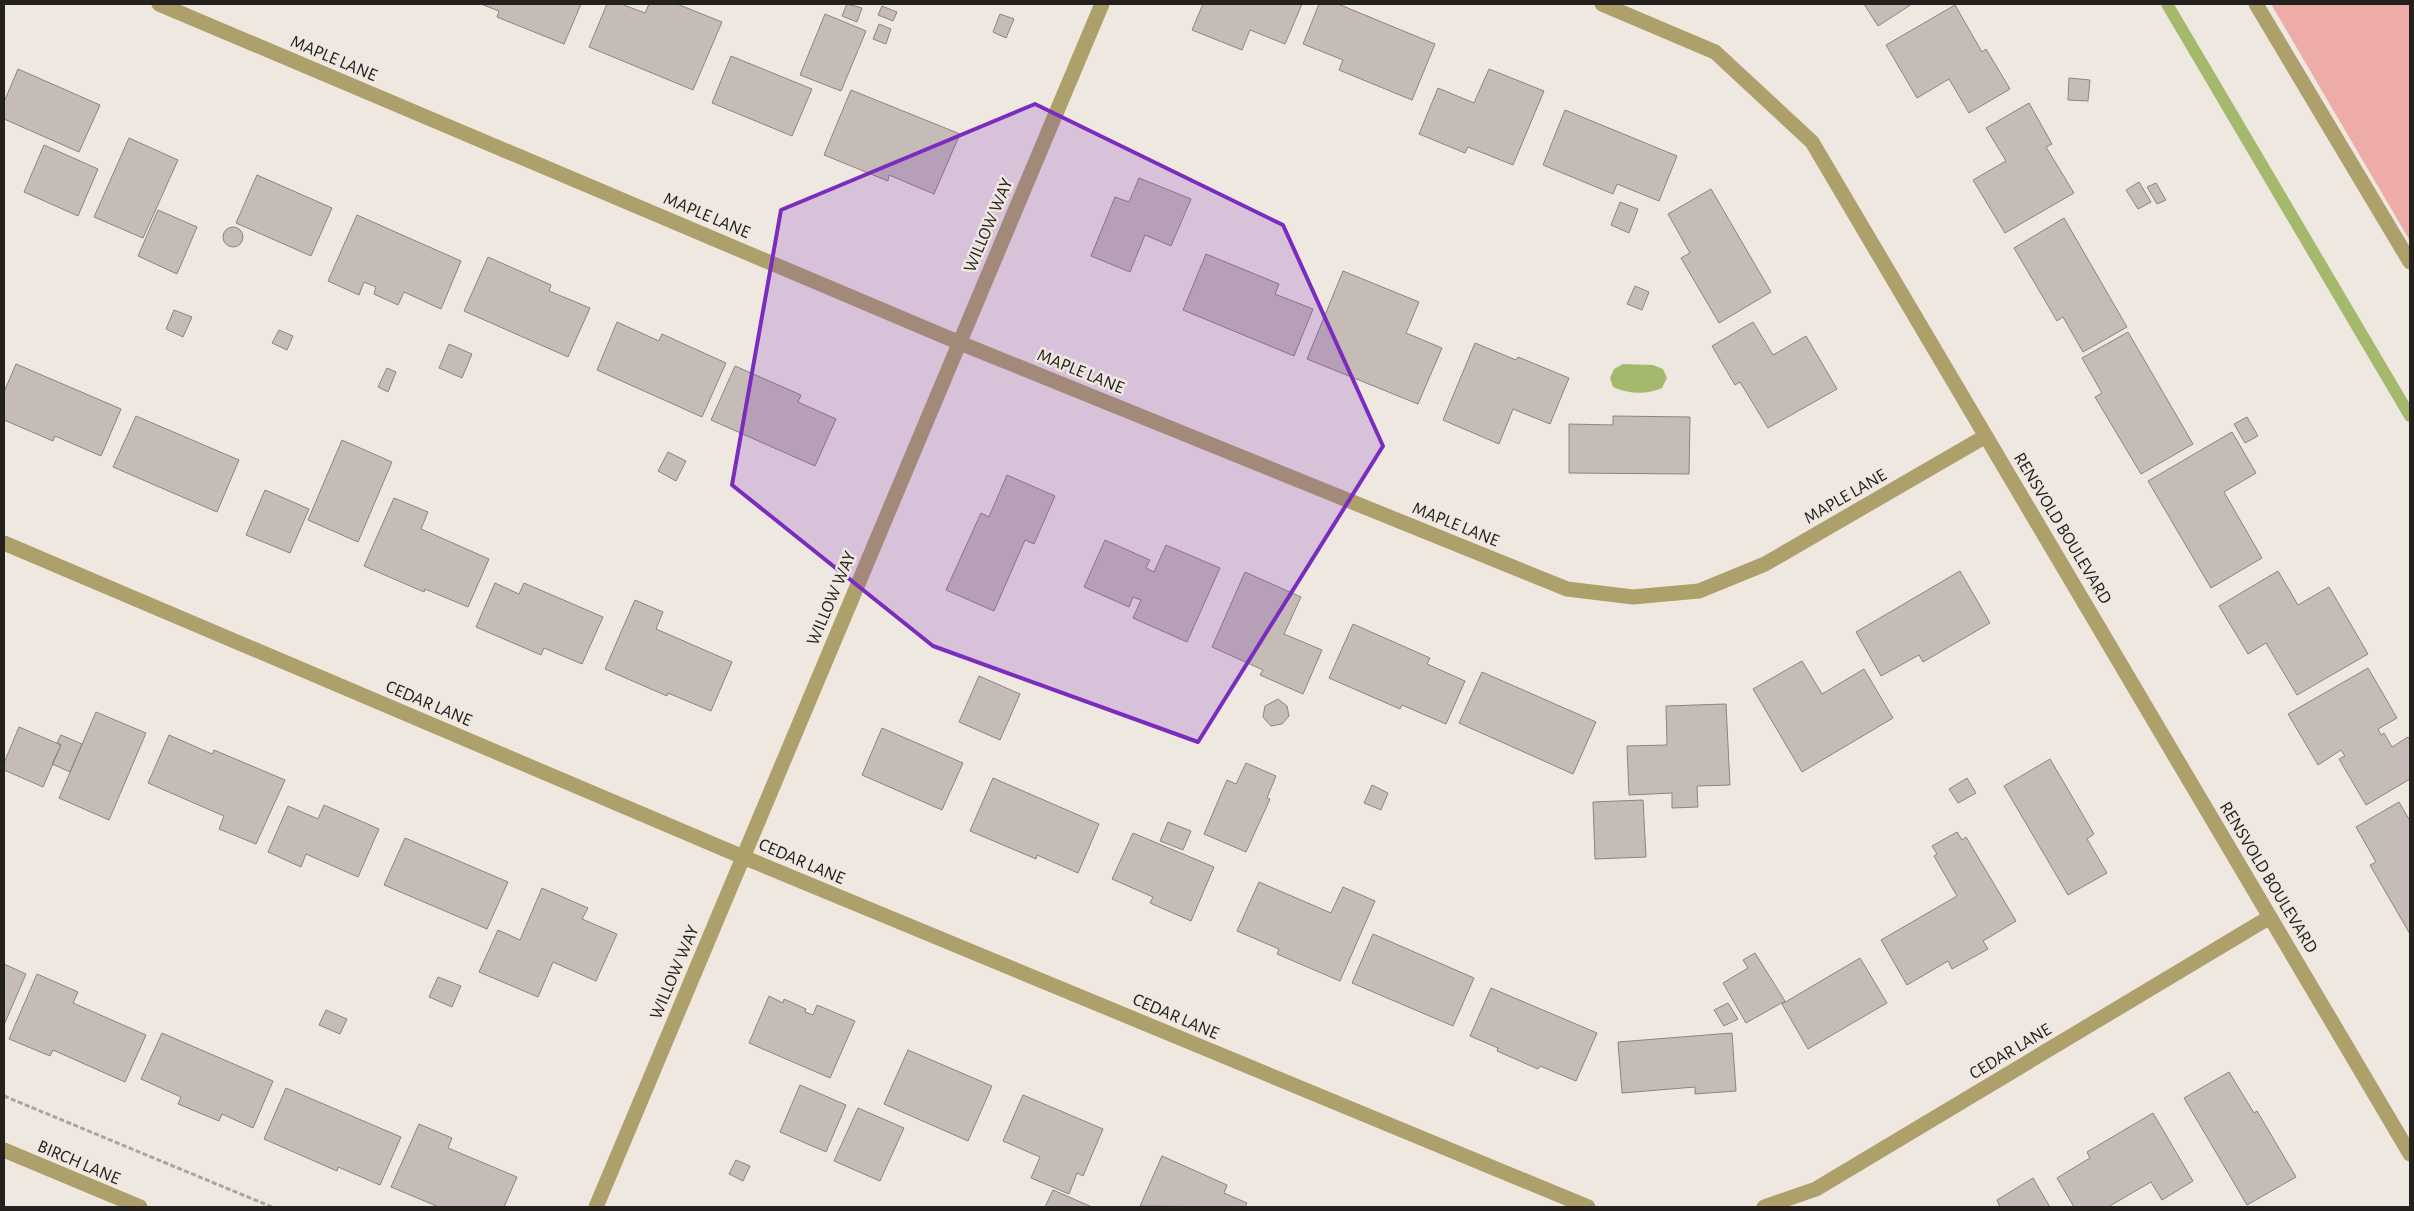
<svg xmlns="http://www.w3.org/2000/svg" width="2414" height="1211" font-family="'Alegreya Sans',sans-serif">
<rect width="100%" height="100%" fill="#efe8e0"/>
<!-- green -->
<path fill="#eeaca8" d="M2271,4H2410V241Z"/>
<!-- water -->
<path fill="#a5b96d" d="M1623,364L1653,365L1663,369L1667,378L1662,388C1647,395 1628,394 1613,387L1610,378L1614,369Z"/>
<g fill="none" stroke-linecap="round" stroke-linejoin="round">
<!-- stream -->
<path stroke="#a5b96d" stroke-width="12" d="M2167,4L2410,416"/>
</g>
<!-- building -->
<path fill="#c6bcb7" stroke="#8c837f" d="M481,4H581L564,44L497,17L499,11Z
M607,4H621L645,13L649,4H677L722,22L693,90L589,47Z
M847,4L862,8L857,22L842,16Z
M1203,4H1302L1285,44L1250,30L1242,50L1192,30Z
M1319,4H1338L1435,44L1412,100L1339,70L1343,60L1303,44Z
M1864,4H1912L1878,26Z
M1955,5L1982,52L1986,49L2010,89L1969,113L1949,79L1917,98L1886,45Z
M882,6L897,12L893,21L878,15Z
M825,14L866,31L841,91L800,75Z
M1000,14L1014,19L1006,38L993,32Z
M879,24L891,29L886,44L873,39Z
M731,56L812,89L792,136L712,103Z
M18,69L100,105L79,152L4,119V102Z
M1489,69L1544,91L1513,165L1468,147L1465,153L1419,134L1438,88L1474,103Z
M2069,78L2090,80L2088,101L2068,100Z
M851,90L960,134L934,194L889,175L888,181L824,155Z
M2029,103L2052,144L2046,147L2074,193L2005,233L1973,180L2006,161L1986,128Z
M1565,110L1677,156L1659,201L1617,184L1613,194L1543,165Z
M129,138L178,160L143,238L94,217Z
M44,145L98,169L78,216L24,192Z
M257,175L332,208L311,256L236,223Z
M1139,178L1191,199L1171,246L1145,235L1130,272L1091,256L1115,197L1129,202Z
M2139,182L2151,202L2138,209L2126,190Z
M2156,183L2166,200L2157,204L2147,187Z
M1711,189L1771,292L1719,323L1681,258L1690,253L1668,214Z
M1620,202L1638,209L1629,233L1611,225Z
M158,210L197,227L177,274L138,256Z
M357,215L461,261L441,309L404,292L398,305L374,294L376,287L364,282L359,295L328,281Z
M2064,218L2127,327L2083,352L2063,317L2057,321L2014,248Z
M223 237a10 10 0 1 1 20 0a10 10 0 1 1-20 0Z
M1206,254L1279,284L1275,294L1313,309L1294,356L1183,310Z
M488,257L551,285L549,291L590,308L568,357L464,311Z
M1343,271L1419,302L1406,333L1442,348L1418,404L1307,359Z
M1635,286L1649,292L1642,310L1627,304Z
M174,310L192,317L183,337L166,329Z
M617,322L659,341L662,334L726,363L702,417L597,370Z
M1753,322L1773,355L1806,336L1837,389L1768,428L1740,382L1735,385L1712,346Z
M279,330L293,336L287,350L272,343Z
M2128,332L2193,444L2141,474L2095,397L2102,393L2082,358Z
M1475,343L1516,360L1518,357L1569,378L1550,424L1513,409L1499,444L1443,420Z
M449,344L472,354L462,378L439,368Z
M16,364L121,409L101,456L55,436L53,441L4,420V392Z
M735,366L801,395L798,402L836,419L815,466L711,420Z
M387,368L396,372L388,392L378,387Z
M136,416L239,460L217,512L113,467Z
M1613,416L1690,417L1689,474L1569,473V424L1613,425Z
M2247,417L2258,436L2245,443L2234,424Z
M2232,432L2256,473L2224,492L2262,558L2211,588L2148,481Z
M342,440L392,462L358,542L308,520Z
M668,452L686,461L676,481L658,471Z
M1007,475L1055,496L1034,544L1025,540L994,611L946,590L981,513L989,517Z
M265,490L309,509L290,553L246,535Z
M394,498L428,512L421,529L489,559L468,607L425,589L424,592L364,566Z
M1105,540L1150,560L1146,568L1154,572L1166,545L1220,568L1187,642L1133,618L1141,600L1133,597L1129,607L1084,587Z
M1960,571L1990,623L1923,662L1919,655L1881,676L1856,632Z
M2278,571L2298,605L2329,587L2368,654L2297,695L2266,643L2248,654L2219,606Z
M1245,572L1301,597L1284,634L1322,650L1303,694L1260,675L1263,670L1212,647Z
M495,583L519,594L524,583L603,617L582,664L544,648L541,655L476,627Z
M635,600L663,612L656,629L732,662L711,711L668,693L667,696L605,669Z
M1353,624L1430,658L1427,664L1465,681L1446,724L1402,705L1400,709L1329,678Z
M1802,661L1822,694L1864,669L1893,718L1802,772L1753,689Z
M2368,668L2397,718L2378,729L2381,735L2384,733L2392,747L2408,737L2410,740V779L2366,805L2339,759L2345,756L2341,750L2318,765L2288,714Z
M1482,672L1596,722L1573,774L1459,723Z
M979,676L1020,694L1000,740L959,722Z
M1278,699L1287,706L1289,716L1282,724L1271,726L1263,717L1265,706Z
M1726,704L1730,785L1697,786L1698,807L1672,808V793L1629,795L1627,746L1667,745L1666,706Z
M96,712L146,733L109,820L59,798Z
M19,727L61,745L43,787L4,770V763Z
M882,728L963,763L942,810L862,775Z
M61,735L82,744L70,772L52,764L61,745L57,743Z
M169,735L212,754L214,750L285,780L256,844L219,829L224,816L148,783Z
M2050,759L2094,834L2087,839L2107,873L2068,895L2004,786Z
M1246,763L1276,776L1267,798L1270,799L1246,852L1204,834L1227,780L1236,784Z
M993,778L1099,824L1078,873L1037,855L1036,859L970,831Z
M1967,778L1976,793L1958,803L1949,789Z
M1372,785L1388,793L1381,810L1364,803Z
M1643,800L1646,857L1595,859L1593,802Z
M2399,802L2410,821V934L2370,865L2376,862L2356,827Z
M324,805L379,829L358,877L306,854L301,867L268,852L288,806L318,819Z
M1168,822L1191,831L1183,850L1160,841Z
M1957,832L1962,840L1966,837L2016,921L1983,941L1988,949L1952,969L1948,961L1907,985L1881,940L1957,896L1934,856L1937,854L1932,846Z
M1133,833L1214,867L1191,921L1150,903L1153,897L1112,879Z
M405,838L508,882L487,929L384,885Z
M1259,882L1331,913L1343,887L1375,901L1340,981L1277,954L1279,949L1237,931Z
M542,888L588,908L582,919L617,934L596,981L553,962L538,997L479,972L498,930L520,940Z
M1373,934L1474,978L1453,1026L1352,983Z
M1755,953L1785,1001L1746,1023L1723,983L1748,968L1743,960Z
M1860,958L1887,1003L1808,1049L1782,1004Z
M4,964L26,974L4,1025Z
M37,974L78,992L73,1003L146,1035L125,1082L53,1050L50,1056L9,1039Z
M438,977L461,986L452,1007L429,997Z
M1491,988L1597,1033L1576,1081L1540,1066L1538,1069L1497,1051L1498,1048L1470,1036Z
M769,996L783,1003L784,999L806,1009L805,1012L813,1015L817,1005L855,1021L830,1078L749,1043Z
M1728,1003L1738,1019L1724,1026L1714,1010Z
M326,1010L347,1019L340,1034L319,1025Z
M162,1033L273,1081L253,1128L222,1114L219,1121L178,1104L181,1097L141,1079Z
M1732,1033L1736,1091L1695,1094V1087L1622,1093L1618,1042Z
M908,1050L992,1086L968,1141L884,1104Z
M2229,1072L2254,1113L2257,1111L2296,1177L2247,1205L2184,1098Z
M800,1085L846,1105L826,1152L780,1132Z
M286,1088L401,1137L380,1185L338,1167L337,1171L264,1139Z
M1023,1095L1103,1129L1083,1176L1077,1173L1069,1194L1031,1178L1040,1157L1003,1141Z
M858,1108L904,1128L880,1181L834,1161Z
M2153,1113L2193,1181L2162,1200L2151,1182L2108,1207H2074L2057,1178L2090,1158L2087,1152Z
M419,1124L452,1138L448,1148L517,1177L504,1207H439L391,1187Z
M1162,1156L1227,1185L1224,1193L1247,1203L1245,1207L1140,1206Z
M736,1160L750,1166L743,1181L729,1174Z
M2033,1178L2050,1207H2000L1997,1200Z
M1053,1190L1092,1207H1045Z"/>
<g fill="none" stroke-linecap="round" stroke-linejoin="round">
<!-- path -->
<path stroke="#a9a49d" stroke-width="3" stroke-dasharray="5 2.5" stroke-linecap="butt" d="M4,1096L272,1207"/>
<!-- minor -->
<path stroke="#ada06a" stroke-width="15" d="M159,4L960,343L1567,589L1633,597L1699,591L1765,564L1986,436
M1602,4L1715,52L1812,142L2410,1154
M2256,4L2410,262
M4,543L743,857L1588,1207
M4,1150L140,1207
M596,1207L1102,4
M1764,1207L1816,1189L2270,917"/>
</g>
<!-- marked area -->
<path fill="#7b2cbf" fill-opacity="0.2" stroke="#7b2cbf" stroke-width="4" stroke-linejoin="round" d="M1035,104L1283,225L1383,446L1198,742L933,646L732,485L781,210Z"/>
<g text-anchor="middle" stroke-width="5" stroke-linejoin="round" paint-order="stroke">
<!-- street labels -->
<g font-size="18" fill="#23201d" stroke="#efe8e0">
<text transform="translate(334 58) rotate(23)" y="6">MAPLE LANE</text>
<text transform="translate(707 215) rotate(23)" y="6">MAPLE LANE</text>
<text transform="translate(988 225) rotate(-67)" y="6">WILLOW WAY</text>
<text transform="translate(1081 371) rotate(22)" y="6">MAPLE LANE</text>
<text transform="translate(1845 496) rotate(-30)" y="6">MAPLE LANE</text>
<text transform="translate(1456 524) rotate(22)" y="6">MAPLE LANE</text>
<text transform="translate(2063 528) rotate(59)" y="6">RENSVOLD BOULEVARD</text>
<text transform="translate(831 598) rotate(-67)" y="6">WILLOW WAY</text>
<text transform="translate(429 703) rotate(23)" y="6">CEDAR LANE</text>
<text transform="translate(802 861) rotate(23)" y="6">CEDAR LANE</text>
<text transform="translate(2269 877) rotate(59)" y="6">RENSVOLD BOULEVARD</text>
<text transform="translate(674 972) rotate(-67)" y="6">WILLOW WAY</text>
<text transform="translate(1176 1016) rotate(23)" y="6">CEDAR LANE</text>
<text transform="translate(2010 1051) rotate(-31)" y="6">CEDAR LANE</text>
<text transform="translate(79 1162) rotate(23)" y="6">BIRCH LANE</text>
</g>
</g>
<!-- border -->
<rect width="2414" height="1211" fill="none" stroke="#23201d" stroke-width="10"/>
</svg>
